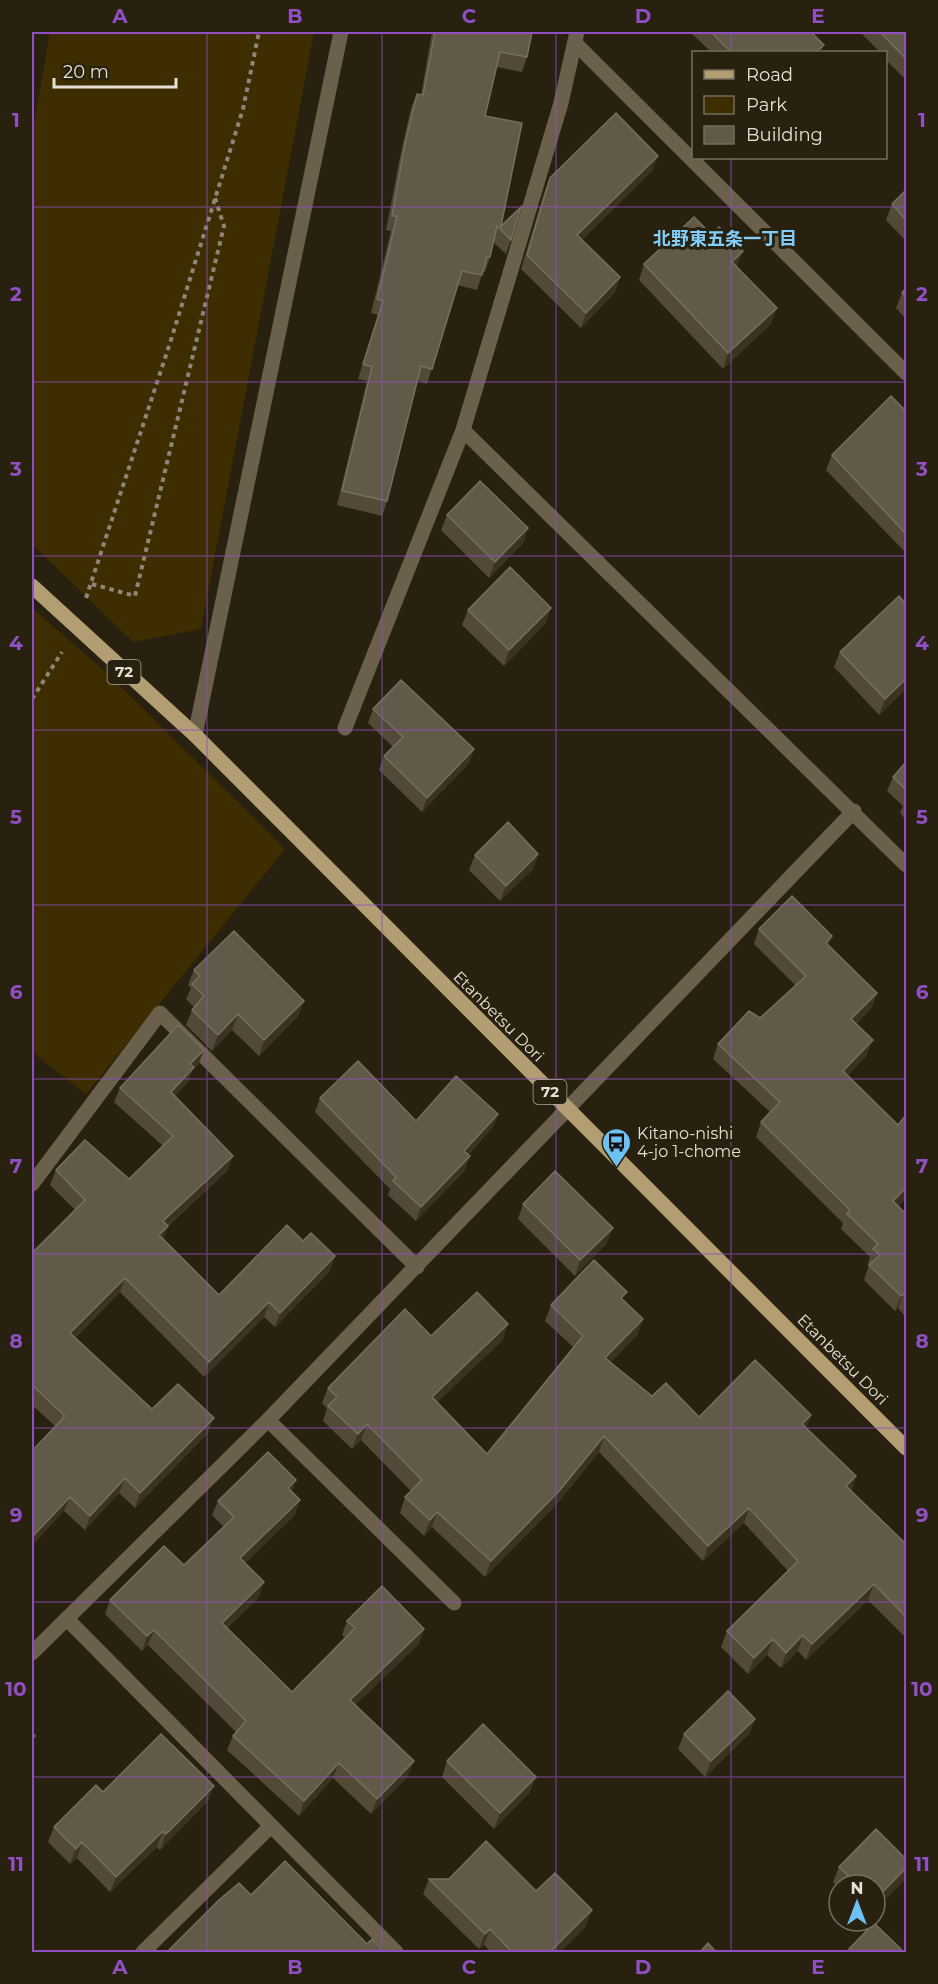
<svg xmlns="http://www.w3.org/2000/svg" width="938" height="1984" font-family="Montserrat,'Noto Sans JP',sans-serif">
<rect width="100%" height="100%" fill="#29210f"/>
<!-- green -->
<path fill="#3e2d01" d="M50,32H314L201,629L133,642L32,544V135Z
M32,608L109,675L285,849L86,1094L32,1052Z"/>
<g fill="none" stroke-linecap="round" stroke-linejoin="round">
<!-- path -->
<path stroke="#8e8779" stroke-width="4" stroke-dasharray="4.5 4.5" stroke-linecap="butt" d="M92,584L135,596L224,226L215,198
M86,598L170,343L243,109L259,32
M32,699L62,652"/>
<!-- minor -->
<path stroke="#6a604b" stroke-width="15" d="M575,43L906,373
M463,430L906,865
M345,728L463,430L561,103L577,32
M195,735L341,32
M32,1184L160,1013L417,1267
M268,1420L454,1603
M67,1619L396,1952
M32,1653L268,1420L854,811
M143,1952L271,1826"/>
<!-- major -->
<path stroke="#b29e72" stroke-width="15" d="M32,586L195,735L906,1448"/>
</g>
<!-- wall -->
<path fill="#524937" d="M432,32H532L527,57L522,72L497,67L485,116L501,226L511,240L506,254L493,242L490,257L485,272L483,271L477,290L457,285L427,384L417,380L387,501L382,516L337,505L367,381L358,379L378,315L371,313L391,231L386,230L400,157L411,108L417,94L421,95Z
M690,32H811L821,52H711Z
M863,32H906V80L885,59V52H880L862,34Z
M658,156L652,171L582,240L620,277L615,292L581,328L521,269L544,193L550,178Z
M906,190V241L886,220L892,204Z
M644,264L737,267L771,324L723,369L639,280Z
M906,288V319L896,308L902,293Z
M906,411V553L826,470L832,455Z
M447,515L528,528L523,543L489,578L441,530Z
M468,610L546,623L504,666L462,625Z
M840,652L906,689L879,715L834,667Z
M373,709L474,749L469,763L422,812L379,770L384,756L393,747L368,723Z
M906,762V820L900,813L903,806L887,791L893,777Z
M538,854L533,869L500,901L469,870L475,855Z
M759,929L829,946L877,993L872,1007L856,1024L867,1055L848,1075L906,1198L898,1206L906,1214V1317L898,1308L895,1311L864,1280L869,1265L868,1263L870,1257L841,1229L843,1223L756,1137L761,1122L770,1112L713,1059L718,1044L760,1018L796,986L754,944Z
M194,970L304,1001L298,1016L259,1056L232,1030L212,1051L186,1025L192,1010L194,1007L186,999L191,988L188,985Z
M198,1065L192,1071L188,1082L175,1096L228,1170L168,1226L163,1239L219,1295L330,1271L275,1327L264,1317L204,1377L120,1292L75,1338L152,1409L208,1433L135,1508L119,1493L85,1530L64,1511L55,1426L32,1405V1253L75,1210L50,1185L56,1170L129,1179L163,1146L114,1102L120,1088Z
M320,1098L416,1121L498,1114L493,1127L468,1155L465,1170L416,1221L388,1195L390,1189L315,1112Z
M523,1204L607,1243L575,1276L518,1219Z
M624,1300L638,1334L610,1363L652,1396L699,1417L811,1415L806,1428L856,1476L851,1491L906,1544V1638L868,1600L806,1660L798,1651L781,1668L767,1655L748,1674L721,1647L727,1631L788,1571L744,1523L703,1561L599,1452L555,1506L485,1577L432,1527L424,1536L400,1513L405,1497L411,1491L361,1440L352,1449L323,1421L327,1408L322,1403L328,1388L431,1336L503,1340L437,1402L487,1454L573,1347L545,1321L551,1305Z
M296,1480L292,1492L295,1515L245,1563L259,1597L227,1628L292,1692L345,1638L342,1635L347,1621L424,1629L419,1644L355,1705L408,1776L371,1814L333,1778L299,1816L227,1750L233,1736L236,1732L148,1645L142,1651L105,1614L110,1600L184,1565L224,1527L212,1515L218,1501Z
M755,1719L749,1734L705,1777L678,1749L684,1734Z
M447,1761L530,1792L494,1829L442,1777Z
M103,1792L208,1801L160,1850L157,1847L110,1892L77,1858L70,1864L48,1842L54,1827Z
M839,1867L906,1879L875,1885H839V1888L833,1882Z
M429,1879L536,1891L586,1926L559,1953H492L484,1945L479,1949L423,1894Z"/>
<!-- shaded-wall -->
<path fill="#3b3220" d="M824,45L821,52H816Z
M658,156L652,171L572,250L577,235Z
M743,251L737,267L732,262Z
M620,277L615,292L581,328L586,313Z
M777,308L771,324L723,369L728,353Z
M528,528L523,543L489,578L495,562Z
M551,608L546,623L504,666L509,650Z
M906,679V689L879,715L885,699Z
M474,749L469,763L422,812L427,798Z
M538,854L533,869L500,901L506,886Z
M832,936L827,951L826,943Z
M877,993L872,1007L846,1034L851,1019Z
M304,1001L298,1016L259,1056L264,1040Z
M238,1014L232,1030L212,1051L218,1035Z
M873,1040L867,1055L838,1086L843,1071Z
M204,1050L198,1065L192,1071L188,1082L165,1107L171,1092L190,1064Z
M498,1114L493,1127L459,1164L464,1151Z
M233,1156L228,1170L157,1235L163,1221Z
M470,1156L465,1170L416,1221L421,1207Z
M906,1188V1198L888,1216L893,1201Z
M168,1226L163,1241L159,1235Z
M613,1228L607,1243L575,1276L580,1260Z
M335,1256L330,1271L275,1327L280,1313Z
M125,1278L120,1292L64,1348L70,1333Z
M903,1294L898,1308L895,1311L901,1296Z
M269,1302L264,1317L204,1377L209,1362Z
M643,1319L638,1334L599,1374L605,1358Z
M508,1324L503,1340L426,1413L432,1397Z
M811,1415L805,1431L802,1424Z
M214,1418L208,1433L135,1508L140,1493Z
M367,1424L361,1440L352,1449L358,1434Z
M604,1436L599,1452L555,1506L485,1577L491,1561Z
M856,1476L850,1492L846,1486Z
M125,1478L119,1493L85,1530L90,1516Z
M296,1480L291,1495L288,1488Z
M70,1497L64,1511L32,1546V1537Z
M300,1500L295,1515L235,1573L240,1558Z
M749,1508L744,1523L703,1561L708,1546Z
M437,1512L432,1527L424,1536L430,1520Z
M264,1582L259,1597L216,1638L222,1623Z
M874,1584L868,1600L806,1660L812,1644Z
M424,1629L419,1644L345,1715L350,1700Z
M154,1630L148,1645L142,1651L147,1636Z
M803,1635L798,1651L781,1668L786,1653Z
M773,1639L767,1655L748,1674L754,1658Z
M755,1719L749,1734L705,1777L711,1761Z
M414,1761L408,1776L371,1814L377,1799Z
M339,1763L333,1778L299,1816L304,1801Z
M536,1777L530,1792L494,1829L500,1813Z
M214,1786L208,1801L160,1850L166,1834Z
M163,1831L157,1847L110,1892L116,1877Z
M82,1842L77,1858L70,1864L76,1849Z
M906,1868V1879L875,1910V1900Z
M592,1910L586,1926L559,1953H549Z
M490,1929L484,1945L479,1949L485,1934Z"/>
<!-- building -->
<path fill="#625a48" stroke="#766f5e" stroke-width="1.5" d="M435,32H532L527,57L500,52L485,116L522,123L501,226L521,207L511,240L497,226L490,257H487L482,275L462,271L432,369L421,366L387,501L342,491L372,367L363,364L383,301L377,299L397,216H392L405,143L417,94L423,95Z
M711,32H811L824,45L816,52H731Z
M880,32H906V59Z
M616,113L658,156L577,235L620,277L586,313L527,255L550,178Z
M906,190V220L892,204Z
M694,217L711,234L719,227L743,251L732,262L777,308L728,353L644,264Z
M906,288V297L902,293Z
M891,396L906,411V534L832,455Z
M480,481L528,528L495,562L447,515Z
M510,567L551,608L509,650L468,610Z
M899,596L906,604V679L885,699L840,652Z
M401,680L474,749L427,798L384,756L403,737L373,709Z
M906,762V790L893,777Z
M508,822L538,854L506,886L475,855Z
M792,896L832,936L826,943L877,993L851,1019L873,1040L843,1071L898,1125L906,1115V1188L893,1201L906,1214V1297L903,1294L901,1296L869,1265L880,1255L873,1249L878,1244L847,1214L850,1210L761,1122L780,1102L718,1044L749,1011L760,1018L806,976L759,929Z
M234,931L304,1001L264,1040L238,1014L218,1035L192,1010L204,996L192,984L200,976L194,970Z
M178,1025L204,1050L190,1064L194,1067L171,1092L233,1156L163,1221L168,1226L159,1235L219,1295L287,1225L303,1241L311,1233L335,1256L280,1313L269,1302L209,1362L125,1278L70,1333L152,1409L178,1384L214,1418L140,1493L125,1478L90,1516L70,1497L32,1537V1451L65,1416L32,1385V1253L85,1200L56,1170L85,1140L129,1179L173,1136L120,1088Z
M358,1061L416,1121L456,1076L498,1114L464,1151L470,1156L421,1207L393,1181L396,1177L320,1098Z
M555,1171L613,1228L580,1260L523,1204Z
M594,1260L627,1292L621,1298L643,1319L605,1358L652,1396L666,1383L699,1417L755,1360L811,1415L802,1424L856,1476L846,1486L906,1544V1617L874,1584L812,1644L803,1635L786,1653L773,1639L754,1658L727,1631L798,1561L749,1508L708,1546L604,1436L560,1490L491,1561L437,1512L430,1520L405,1497L422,1480L367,1424L358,1434L328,1406L337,1397L328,1388L405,1309L431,1336L477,1292L508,1324L432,1397L487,1454L583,1336L551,1305Z
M268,1452L296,1480L288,1488L300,1500L240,1558L264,1582L222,1623L292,1692L355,1628L347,1621L382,1586L424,1629L350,1700L414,1761L377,1799L339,1763L304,1801L233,1736L246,1721L154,1630L147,1636L110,1600L164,1546L184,1565L234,1517L218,1501Z
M728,1691L755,1719L711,1761L684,1734Z
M483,1724L536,1777L500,1813L447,1761Z
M32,1732L35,1736L32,1739Z
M161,1734L214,1786L166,1834L163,1831L116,1877L82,1842L76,1849L54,1827L96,1785L103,1792Z
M876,1829L906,1859V1868L875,1900V1885H858L839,1867Z
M486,1841L536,1891L555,1873L592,1910L549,1953H513L490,1929L485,1934L429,1879H449Z
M285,1861L367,1944L372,1939L385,1953H166L219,1900L239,1883L251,1895Z
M874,1923L901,1949L898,1953H853L849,1949Z
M708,1943L717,1953H699Z"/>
<!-- grid -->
<path fill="none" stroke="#9050c3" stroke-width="1.5" stroke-opacity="0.55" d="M207,32V1952M382,32V1952M556,32V1952M731,32V52M731,158V1952M32,207H906M32,382H906M32,556H906M32,730H906M32,905H906M32,1079H906M32,1254H906M32,1428H906M32,1602H906M32,1777H906"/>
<!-- icons -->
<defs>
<symbol id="bus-pin" viewBox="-11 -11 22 30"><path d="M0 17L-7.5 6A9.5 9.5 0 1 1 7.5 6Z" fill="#6ec2f3" stroke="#29210f"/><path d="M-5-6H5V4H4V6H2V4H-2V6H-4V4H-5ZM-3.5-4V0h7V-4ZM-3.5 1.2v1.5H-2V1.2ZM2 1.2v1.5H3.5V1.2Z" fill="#111"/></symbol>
</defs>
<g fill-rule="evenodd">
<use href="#bus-pin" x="600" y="1126" width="33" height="45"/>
</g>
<g text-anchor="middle" stroke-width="6" stroke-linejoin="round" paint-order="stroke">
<!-- shield labels -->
<g fill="#29210f" stroke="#ada79a" stroke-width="1.5">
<rect x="107.5" y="660" width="33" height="24" rx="4.5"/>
<rect x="533.5" y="1080" width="33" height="24" rx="4.5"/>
</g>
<g font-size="15" font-weight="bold" fill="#e5e0d5">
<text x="124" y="677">72</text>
<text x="550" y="1097">72</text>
</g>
<!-- street labels -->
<g font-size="16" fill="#e5e0d5" stroke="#29210f">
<text transform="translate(499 1016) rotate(45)" y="6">Etanbetsu Dori</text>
<text transform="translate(843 1359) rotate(45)" y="6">Etanbetsu Dori</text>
</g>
<!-- poi labels -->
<g font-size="16" fill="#e5e0d5" stroke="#29210f" text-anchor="start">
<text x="637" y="1139">Kitano-nishi<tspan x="637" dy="18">4-jo 1-chome</tspan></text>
</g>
<!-- neighbourhood labels -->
<g font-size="18" font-weight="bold" fill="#81cefc" stroke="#29210f">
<text x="725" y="245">北野東五条一丁目</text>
</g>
</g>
<!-- border -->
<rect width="938" height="1984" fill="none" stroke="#29210f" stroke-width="66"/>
<!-- legend -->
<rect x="692" y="51" width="195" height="108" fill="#29210f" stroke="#746d5e" stroke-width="1.5"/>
<rect x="704" y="70" width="30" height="9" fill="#b29e72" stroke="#746d5e" stroke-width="1.5"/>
<text x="746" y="81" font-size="18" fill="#e5e0d5">Road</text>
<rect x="704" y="96" width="30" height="18" fill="#3e2d01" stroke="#746d5e" stroke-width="1.5"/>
<text x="746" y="111" font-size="18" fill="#e5e0d5">Park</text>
<rect x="704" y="126" width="30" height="18" fill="#625a48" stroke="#746d5e" stroke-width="1.5"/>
<text x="746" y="141" font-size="18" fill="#e5e0d5">Building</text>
<!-- north arrow -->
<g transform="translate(857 1903)"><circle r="28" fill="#29210f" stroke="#746d5e" stroke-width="1.5"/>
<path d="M0-4.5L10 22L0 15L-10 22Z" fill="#6ec2f3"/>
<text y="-9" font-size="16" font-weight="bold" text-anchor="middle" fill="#e5e0d5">N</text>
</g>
<!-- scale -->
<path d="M54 78v9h122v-9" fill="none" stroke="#e5e0d5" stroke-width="3"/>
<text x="63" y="78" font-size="18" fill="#e5e0d5" stroke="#29210f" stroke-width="4.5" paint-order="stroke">20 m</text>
<rect x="33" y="33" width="872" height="1918" fill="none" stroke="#9050c3" stroke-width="2"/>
<g font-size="20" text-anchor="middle" font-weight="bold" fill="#9050c3">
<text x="120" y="23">A</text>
<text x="295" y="23">B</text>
<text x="469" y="23">C</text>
<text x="643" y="23">D</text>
<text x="818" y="23">E</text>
<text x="16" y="127">1</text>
<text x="922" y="127">1</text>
<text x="16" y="301">2</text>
<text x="922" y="301">2</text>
<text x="16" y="476">3</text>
<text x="922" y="476">3</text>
<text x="16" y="650">4</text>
<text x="922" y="650">4</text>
<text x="16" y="824">5</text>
<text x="922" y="824">5</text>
<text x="16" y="999">6</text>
<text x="922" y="999">6</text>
<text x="16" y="1173">7</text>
<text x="922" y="1173">7</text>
<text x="16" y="1348">8</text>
<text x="922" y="1348">8</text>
<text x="16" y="1522">9</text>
<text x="922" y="1522">9</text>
<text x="16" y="1696">10</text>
<text x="922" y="1696">10</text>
<text x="16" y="1871">11</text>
<text x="922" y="1871">11</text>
<text x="120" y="1974">A</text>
<text x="295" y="1974">B</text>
<text x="469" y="1974">C</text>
<text x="643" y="1974">D</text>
<text x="818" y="1974">E</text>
</g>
</svg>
